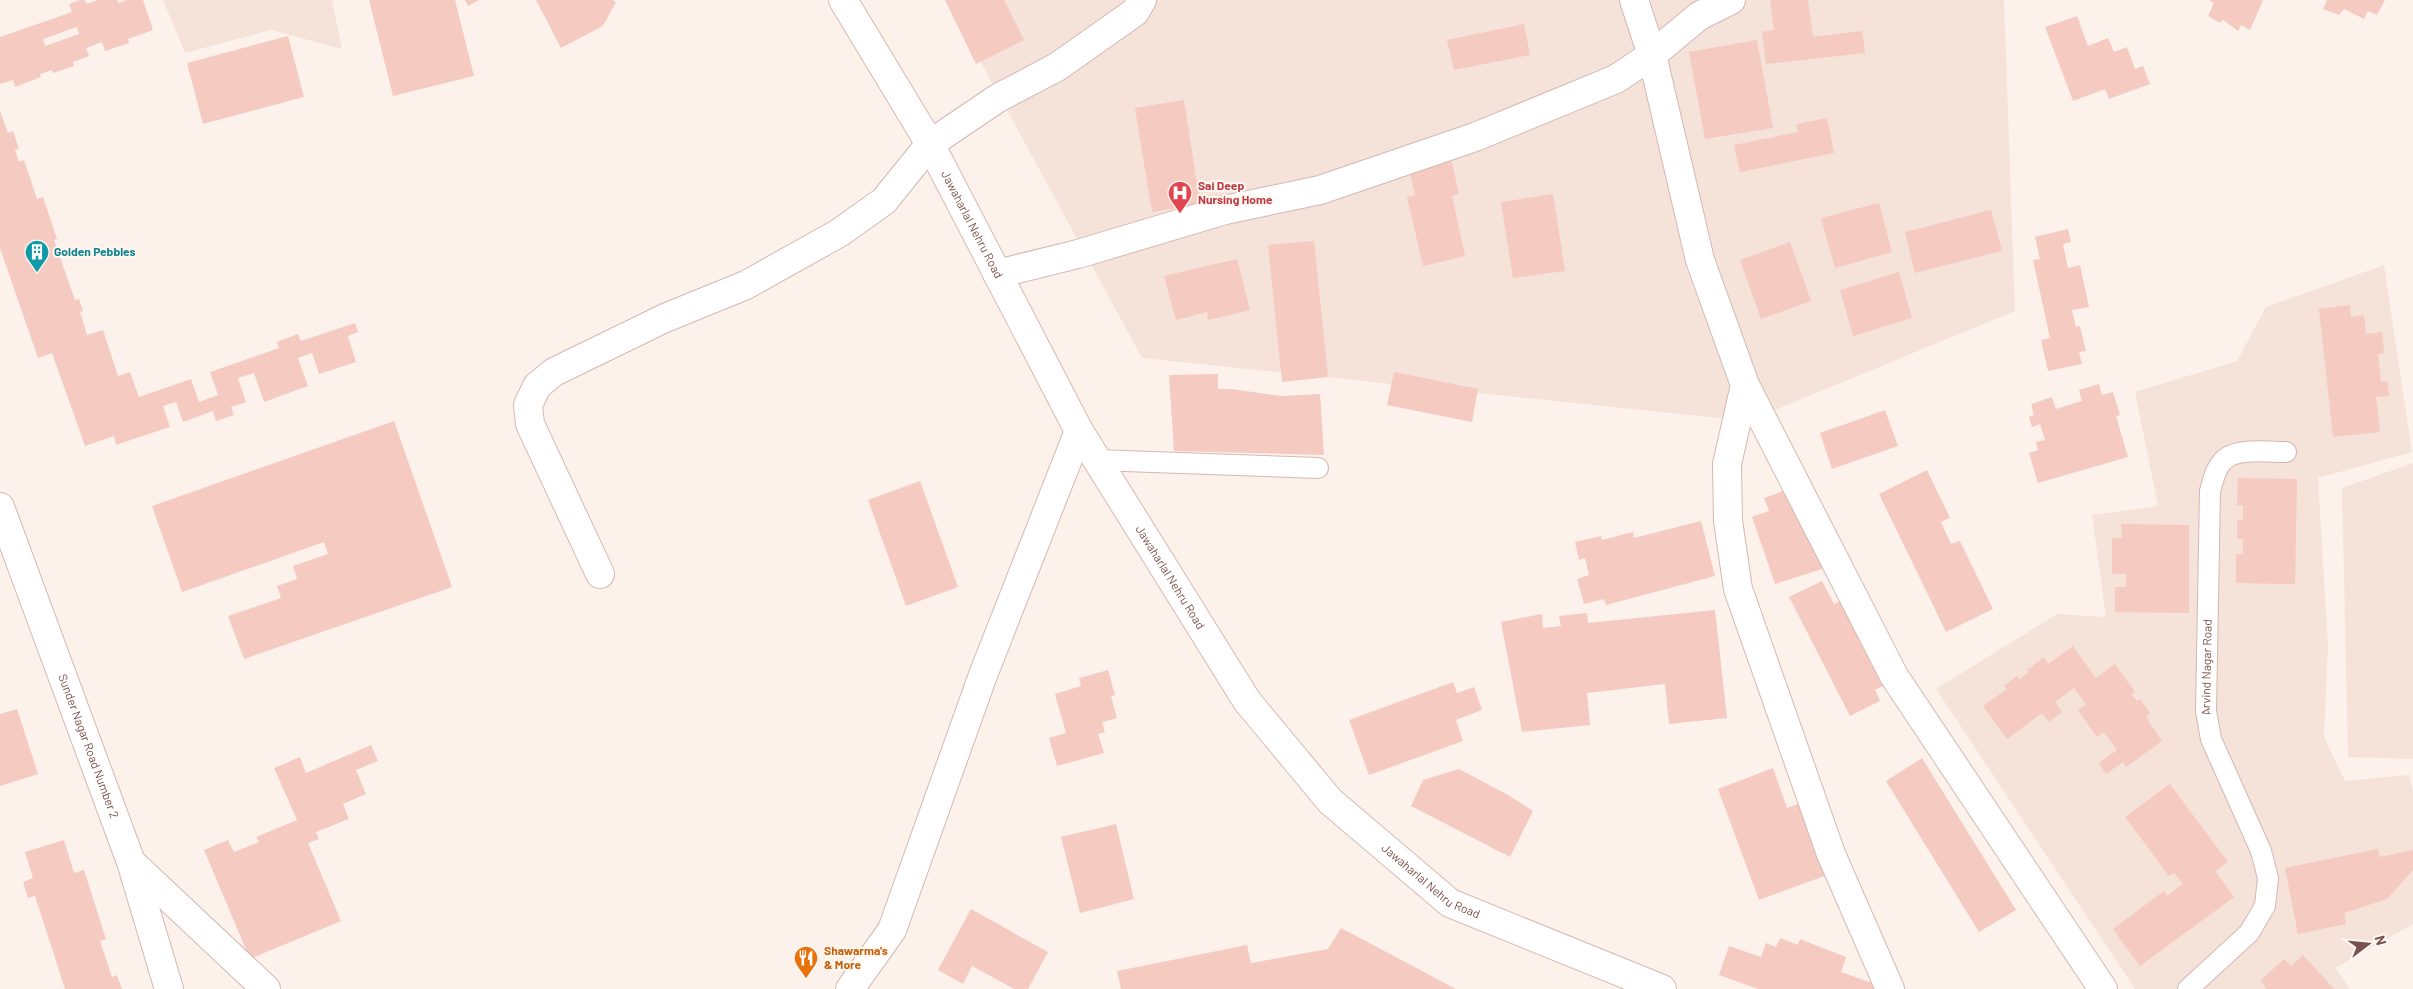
<svg xmlns="http://www.w3.org/2000/svg" width="2413" height="989" font-family="Barlow,sans-serif">
<rect width="100%" height="100%" fill="#fdf2eb"/>
<!-- residential -->
<path fill="#f5e2d9" d="M163,0H332L342,49L271,30L185,53Z
M947,0H2004L2015,311L1748,421L1142,358Z
M2384,265L2412,452L2318,478L2328,645L2324,737L2345,781L2409,775L2413,792V924L2335,968L2350,989H2135L1936,689L2057,614L2106,617L2092,515L2158,506L2135,392L2237,361L2266,307Z
M2413,463V759L2348,757L2342,488Z"/>
<!-- building -->
<path fill="#f4cac1" fill-rule="evenodd" d="M80,0H85L87,4L98,0H117L119,3L127,0H143L153,30L128,39L129,43L105,51L102,42L86,48L89,56L73,62L74,66L53,73L52,70L40,74L41,77L15,87L13,80L0,84V37L72,12L69,4ZM77,27L79,34L45,46L43,39Z
M369,0H455L474,76L393,96Z
M465,0H479L468,6Z
M536,0H613L616,2L603,26L561,48Z
M945,0H1004L1024,40L976,64Z
M1770,0H1808L1813,37L1862,31L1865,53L1766,64L1762,32L1774,30Z
M2209,0H2263L2250,30L2241,25L2238,31L2223,20L2220,23L2208,16L2214,3Z
M2327,0H2385L2377,15L2368,11L2364,19L2344,9L2339,15L2323,9Z
M2077,16L2088,46L2108,38L2114,52L2127,47L2135,69L2143,66L2150,84L2109,99L2105,89L2073,101L2045,27Z
M1524,24L1530,55L1454,70L1447,40Z
M288,36L304,97L203,124L187,63Z
M1757,40L1773,128L1705,139L1689,52Z
M1184,100L1200,204L1152,212L1135,108Z
M0,111L8,133L13,131L19,149L15,150L19,162L24,160L37,199L43,197L57,239L54,240L75,300L79,299L83,311L80,312L87,335L103,330L118,376L130,372L139,397L191,379L199,402L218,395L210,372L279,348L277,342L298,334L301,341L355,323L358,332L348,336L356,362L319,374L312,353L298,358L308,386L264,402L254,373L238,378L246,402L231,407L234,415L216,421L213,411L183,422L176,402L163,406L170,427L116,445L114,436L85,446L52,353L38,358L0,248Z
M1827,118L1834,153L1740,172L1734,145L1798,132L1796,124Z
M1451,159L1459,194L1452,196L1465,256L1423,266L1407,197L1415,195L1409,169Z
M1553,194L1565,271L1513,278L1501,202Z
M1879,203L1892,252L1835,268L1821,218Z
M1991,210L2002,251L1915,273L1905,232Z
M2068,229L2071,242L2063,244L2068,268L2080,265L2089,307L2072,310L2076,327L2080,326L2086,351L2079,352L2082,364L2048,371L2041,340L2050,338L2033,260L2040,259L2035,237Z
M1314,241L1328,377L1282,382L1268,245Z
M1790,242L1811,301L1761,319L1740,260Z
M1237,259L1250,310L1208,320L1207,312L1176,320L1164,276Z
M1899,272L1912,318L1853,336L1840,290Z
M2350,305L2351,317L2364,315L2366,334L2382,332L2384,353L2378,354L2381,382L2387,381L2389,396L2376,397L2380,432L2333,437L2319,309Z
M1394,372L1478,389L1472,422L1387,405Z
M1218,374V389H1231L1281,396L1320,394L1324,455L1174,451L1169,375Z
M2099,384L2102,395L2113,392L2120,415L2116,416L2128,457L2038,483L2029,453L2038,450L2036,442L2045,440L2040,424L2032,427L2029,417L2034,415L2031,404L2052,397L2056,409L2082,401L2079,390Z
M1885,410L1898,446L1832,469L1820,433Z
M394,421L452,587L244,659L228,616L281,598L277,586L297,579L293,566L328,554L324,542L182,592L152,506Z
M1927,470L1950,518L1941,522L1951,544L1960,541L1993,609L1946,632L1879,494Z
M2238,478L2297,479L2295,584L2236,583V554H2243V539H2237V520H2243V505H2237Z
M920,481L958,587L906,606L868,500Z
M1794,487L1822,569L1775,584L1752,517L1769,511L1764,498Z
M1701,521L1715,576L1606,605L1604,599L1584,604L1577,579L1589,575L1585,558L1579,560L1575,542L1601,536L1602,540L1633,532L1634,538Z
M2121,524L2189,525V613L2115,612V587H2126V574H2112V538H2122Z
M1822,581L1834,604L1840,601L1854,629L1861,625L1885,685L1875,690L1880,701L1850,716L1789,597Z
M1715,610L1727,718L1669,724L1665,684L1587,693L1590,725L1522,732L1501,622L1542,614L1543,628L1561,626L1559,616L1587,613L1588,623Z
M2073,646L2096,678L2115,664L2135,692L2131,694L2137,701L2140,699L2150,713L2146,717L2162,741L2126,767L2123,762L2106,774L2099,763L2117,750L2104,732L2097,737L2078,710L2086,704L2074,688L2055,702L2062,712L2049,722L2042,713L2007,739L1983,706L2007,689L2004,686L2017,676L2019,680L2029,672L2027,670L2044,657L2048,664Z
M1108,670L1115,695L1111,696L1117,718L1102,722L1105,732L1098,734L1104,753L1057,766L1049,738L1066,733L1055,694L1081,686L1079,678Z
M1453,682L1457,693L1474,687L1482,710L1456,720L1463,741L1369,775L1349,720Z
M17,709L38,774L0,786V714Z
M371,745L378,761L356,770L366,794L343,804L349,819L316,832L319,839L308,843L341,921L250,959L204,850L228,840L234,852L259,842L256,837L297,820L274,768L300,757L306,773Z
M1922,758L2016,910L1979,932L1886,781Z
M1773,768L1787,808L1801,803L1827,875L1759,900L1718,789Z
M1459,769L1508,795L1533,811L1510,857L1411,806L1423,780Z
M2170,784L2228,862L2215,871L2234,897L2140,966L2113,929L2164,891L2167,896L2183,884L2174,873L2169,876L2125,817Z
M1116,824L1134,899L1080,913L1061,837Z
M64,840L74,873L84,870L106,939L100,941L112,977L117,975L122,989H65L35,896L28,898L23,882L33,878L25,852Z
M2378,849L2380,857L2413,850V870L2387,899L2344,913L2346,924L2298,934L2285,868Z
M971,909L1048,952L1028,989H1014L972,966L963,984L938,970Z
M1341,928L1456,989H1121L1117,971L1247,945L1251,963L1328,949Z
M1780,938L1798,945L1800,939L1846,957L1841,972L1883,987L1882,989H1758L1719,975L1729,946L1761,957L1766,943L1776,947Z
M2303,955L2334,989H2265L2266,987L2260,981L2284,959L2291,966Z"/>
<g fill="none" stroke-linecap="round" stroke-linejoin="round">
<defs>
<g id="lane">
<path d="M1096,460L1318,468"/>
<path id="s1" d="M2188,989L2249,933L2265,906L2268,878L2261,851L2211,739L2206,711L2210,491C2213,481 2215,470 2222,462C2234,447 2268,452 2286,452"/>
</g>
<g id="street">
<path d="M1634,0L1652,55L1700,260L1745,385L1894,676L2103,989"/>
<path d="M997,274L1078,254L1225,210L1320,190L1475,137L1616,79L1652,55L1699,16L1731,0"/>
<path d="M1745,385L1727,464L1728,521L1738,589L1831,854L1890,989"/>
<path id="s2" d="M0,507L131,862L169,989"/>
<path d="M600,574L530,424L528,405L537,386L554,372L665,318L746,285L839,233L884,201L930,144L998,98L1057,67L1135,12L1142,0"/>
<path d="M132,863L266,989"/>
<path d="M850,989L892,930L983,675L1079,431"/>
</g>
<g id="secondary">
<path id="s3" d="M843,0L930,144L1079,431L1247,701L1330,801L1450,903L1662,989"/>
</g>
</defs>
<!-- lane casing -->
<use href="#lane" stroke="#d3b8b2" stroke-width="22"/>
<!-- street casing -->
<use href="#street" stroke="#d3b8b2" stroke-width="30"/>
<!-- secondary casing -->
<use href="#secondary" stroke="#d8b9b2" stroke-width="30"/>
<!-- lane -->
<use href="#lane" stroke="#fff" stroke-width="20"/>
<!-- street -->
<use href="#street" stroke="#fff" stroke-width="28"/>
<!-- secondary -->
<use href="#secondary" stroke="#fff" stroke-width="28"/>
</g>
<!-- icons -->
<defs>
<symbol id="hospital-pin" viewBox="-11 -11 22 30"><path d="M0 17L-7.5 6A9.5 9.5 0 1 1 7.5 6Z" fill="#e0444e" stroke="#fff7f2"/><path d="M-5-5h3v3.5h4V-5h3V5h-3V1.5h-4V5h-3Z" fill="#fff"/></symbol>
<symbol id="building-pin" viewBox="-11 -11 22 30"><path d="M0 17L-7.5 6A9.5 9.5 0 1 1 7.5 6Z" fill="#0f9aa8" stroke="#fff7f2"/><path d="M-4-6H4V6H1V3H-1V6H-4ZM-2.5-4.3h1.7v1.8h-1.7ZM.8-4.3h1.7v1.8H.8ZM-2.5-1h1.7V.8h-1.7ZM.8-1h1.7V.8H.8Z" fill="#fff"/></symbol>
<symbol id="restaurant-pin" viewBox="-11 -11 22 30"><path d="M0 17L-7.5 6A9.5 9.5 0 1 1 7.5 6Z" fill="#e8710a" stroke="#fff7f2"/><path d="M-5-6h1v4h1v-4h1v4h1v-4h1v5L-1.5 .5V6h-2V.5L-5-1ZM5-6V6H3V1.5H1.5Q1.5-4 5-6Z" fill="#fff"/></symbol>
</defs>
<g fill-rule="evenodd">
<use href="#hospital-pin" x="1166" y="179" width="28" height="38"/>
<use href="#building-pin" x="23" y="238" width="28" height="38"/>
<use href="#restaurant-pin" x="792" y="944" width="28" height="38"/>
</g>
<g text-anchor="middle" stroke-width="4" stroke-linejoin="round" paint-order="stroke">
<!-- health labels -->
<g font-size="12" font-weight="bold" fill="#be3a42" stroke="#fff7f2" text-anchor="start">
<text x="1198" y="190">Sai Deep<tspan x="1198" dy="14">Nursing Home</tspan></text>
</g>
<!-- street labels -->
<g font-size="12" fill="#7a514c" stroke="#fff7f2">
<text dy="4" stroke="none"><textPath href="#s3" startOffset="259">Jawaharlal Nehru Road</textPath></text>
<text dy="4" stroke="none"><textPath href="#s3" startOffset="664">Jawaharlal Nehru Road</textPath></text>
<text dy="4" stroke="none"><textPath href="#s1" startOffset="365">Arvind Nagar Road</textPath></text>
<text dy="4" stroke="none"><textPath href="#s2" startOffset="255">Sunder Nagar Road Number 2</textPath></text>
<text dy="4" stroke="none"><textPath href="#s3" startOffset="1069">Jawaharlal Nehru Road</textPath></text>
</g>
<!-- culture labels -->
<g font-size="12" font-weight="bold" fill="#0d838f" stroke="#fff7f2" text-anchor="start">
<text x="54" y="256">Golden Pebbles</text>
</g>
<!-- food labels -->
<g font-size="12" font-weight="bold" fill="#c56008" stroke="#fff7f2" text-anchor="start">
<text x="824" y="955">Shawarma's<tspan x="824" dy="14">&amp; More</tspan></text>
</g>
</g>
<!-- north arrow -->
<g transform="translate(2368 944) rotate(74)" stroke="#fff7f2" stroke-width="4" paint-order="stroke">
<path d="M0-4L9 19L0 12L-9 19Z" fill="#7a514c"/>
<text y="-8" font-size="14" font-weight="bold" text-anchor="middle" fill="#7a514c">N</text>
</g>
</svg>
